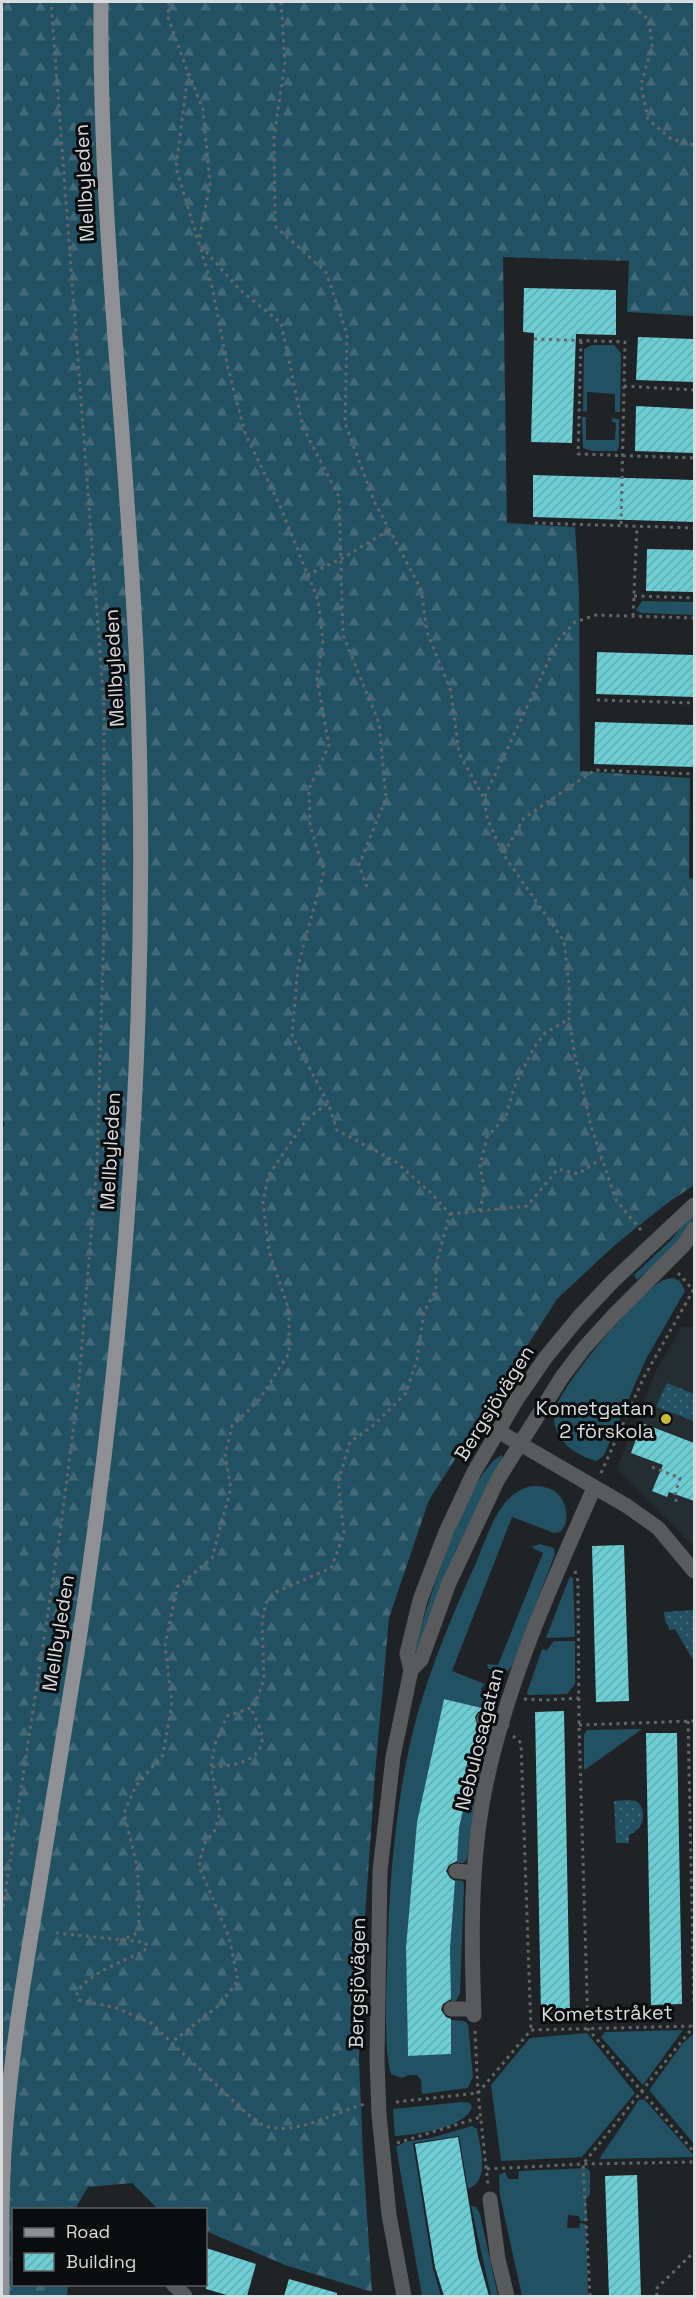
<svg xmlns="http://www.w3.org/2000/svg" width="696" height="2298" font-family="'Space Grotesk',sans-serif">
<defs>
<pattern id="forest-firs" width="22" height="20" patternUnits="userSpaceOnUse" patternTransform="scale(1.5)"><rect width="22" height="20" fill="#225163"/><path d="M5 1l3.5 6h-7zM16 11l3.5 6h-7z" fill="#426979"/></pattern>
<pattern id="park-dots" width="8" height="8" patternUnits="userSpaceOnUse" patternTransform="scale(1.5)"><rect width="8" height="8" fill="#225163"/><path d="M2 2h.1M6 6h.1" fill="none" stroke="#426979" stroke-width="1.8" stroke-linecap="round"/></pattern>
<pattern id="building-hatch" width="6" height="6" patternUnits="userSpaceOnUse" patternTransform="scale(1.5)"><rect width="6" height="6" fill="#6cced4"/><path d="M-1 1l2-2M0 6l6-6M5 7l2-2" fill="none" stroke="#61abb0"/></pattern>
</defs>
<rect width="100%" height="100%" fill="#202325"/>
<!-- built -->
<path fill="#242e32" d="M682,1327H694V1547L617,1469L657,1369Z"/>
<!-- grass -->
<path fill="#225163" d="M592,345H614L621,353L620,412H615V394L587,392V412L583,411L584,349Z
M582,417H586V440H615L616,423L612,422V418L619,419V447L617,451H592L583,448Z
M642,601L694,602V615L641,613L636,610Z
M694,1210C695,1239 657,1262 637,1280L634,1275L672,1239Z
M673,1278L680,1281L685,1291L646,1359L604,1455L597,1461C575,1456 552,1439 554,1414C557,1389 637,1295 660,1282C664,1279 668,1279 673,1278Z
M502,1455V1458L456,1550L415,1657L413,1658C422,1619 467,1470 502,1455Z
M532,1486C541,1486 549,1487 556,1492C567,1501 571,1522 560,1532L554,1533L512,1517L452,1671L485,1684L481,1689L487,1700L492,1698L497,1700V1705L492,1709H486L444,1699L417,1822L406,1947L408,2056L451,2054V2020L464,2021L468,2024L473,2076L468,2088L422,2094L421,2080L417,2075H409L402,2078L391,2074C384,2051 386,1995 387,1969C389,1884 395,1795 418,1712C433,1661 454,1611 476,1563C488,1535 499,1492 532,1486Z
M540,1544L554,1548L555,1554L513,1664L508,1671L495,1673L488,1668L487,1664L498,1665L543,1553L531,1547Z
M570,1576L573,1578L575,1637L546,1638Z
M554,1641H575V1684L567,1694L528,1695L527,1693L542,1649L547,1650Z
M483,1725L488,1728L490,1733L479,1778L467,1859L464,1863H457L459,1828Z
M642,1729L586,1769H584V1735L587,1730Z
M455,1880L463,1881L464,1885L460,1993L456,2001L451,2003L450,1949Z
M683,2030L643,2085L601,2037L605,2032Z
M587,2033L635,2093L582,2157L501,2161L491,2085L530,2038Z
M694,2033V2144L649,2090L683,2043Z
M644,2099L694,2156V2157L599,2159L639,2100Z
M461,2102L469,2103L472,2106C468,2128 414,2135 395,2136L393,2109Z
M472,2126L477,2129C480,2148 491,2180 468,2189L459,2136L413,2143L433,2268L441,2296H422L396,2147L405,2142L431,2138Z
M587,2168L590,2172V2195L586,2199L587,2221H580L579,2216L568,2215L567,2228H579L580,2223L586,2224L588,2296H522L500,2196L499,2175L505,2172L508,2179H518L519,2171Z
M471,2206L476,2207L480,2214L498,2296H491Z"/>
<!-- forest -->
<path fill="url(#forest-firs)" d="M2,2H694V316L627,312L629,261L503,257L507,523L575,527L579,593L580,771L690,778L689,878L694,879V1185L666,1204L616,1244L557,1299L429,1500L389,1618L375,1774L363,1946L359,2060L363,2154L372,2292L285,2265L206,2231V2210L158,2209L132,2183L88,2187L75,2209L14,2210V2284L68,2285L67,2296H2V1130L5,1123L2,1120Z"/>
<!-- park -->
<path fill="url(#park-dots)" d="M667,1383L694,1394V1421L656,1407Z
M694,1610V1660H693L675,1629L670,1630L665,1620L664,1612Z
M628,1800L636,1801L641,1806C646,1819 642,1829 629,1835V1843H616L614,1801Z"/>
<!-- building -->
<path fill="url(#building-hatch)" d="M524,288L616,290V335L576,334L572,443L531,442L534,333L523,332Z
M638,337L694,339V382L636,380Z
M636,406L694,409V453L635,451Z
M533,475L694,480V522L533,517Z
M647,549L694,550V592L646,591Z
M597,652L694,655V697L596,694Z
M595,722L694,725V767L594,764Z
M642,1423L694,1443V1501L669,1492L667,1497L652,1491L663,1465L631,1453Z
M624,1545L629,1701L596,1702L592,1546Z
M444,1699L486,1709L478,1712L475,1717L477,1725L482,1728L459,1828L457,1861L449,1865L446,1871L450,1878L455,1881L450,1949L451,1999L443,2004L441,2010L446,2017L451,2019V2054L408,2056L406,1947L417,1822Z
M564,1711L570,2013L541,2014L535,1712Z
M646,1733H677L682,2004L651,2005Z
M458,2137L478,2257L489,2296H444L435,2267L415,2144Z
M637,2175L641,2296H609L605,2176Z
M206,2248L256,2264L247,2296H230L206,2289Z
M289,2279L337,2293V2296H284Z"/>
<g fill="none" stroke-linecap="round" stroke-linejoin="round">
<!-- path -->
<path stroke="#646768" stroke-width="3" stroke-dasharray="3 4.5" stroke-linecap="butt" d="M169,2L168,17L188,73L176,168L212,286L228,368L245,433L280,506L318,600L323,641L317,680L329,745L309,789L310,825L324,871L298,966L292,1035L328,1103L337,1130L396,1162L431,1193L450,1214L436,1264V1290L424,1312L417,1360L406,1393L374,1425L350,1442L338,1482L344,1534L331,1568L276,1592L266,1603L262,1621L264,1679L254,1707L227,1716L215,1744L211,1767L220,1812L215,1830L204,1844L199,1866L229,1937L238,1981L218,2006L172,2042
M281,2L285,63L274,137L275,226L326,272L347,334L345,423L374,501L421,589L427,632L451,691L459,753L484,798
M627,2L649,20L652,46L641,85L648,119L671,139L694,145
M189,73L203,110L210,184L199,240
M201,246L240,290L281,323L303,427L339,497L343,635L379,723L386,798L359,865L368,890
M534,339L625,342L621,526
M581,341L578,454L694,458
M624,386L694,390
M535,523L694,528
M307,575L341,559L389,530
M634,596L694,598
M633,616L637,526
M597,700L694,703
M504,853L524,818L595,770L694,774
M479,1211L485,1192L480,1166L487,1137L506,1116L514,1088L533,1049L545,1033L569,1019
M450,1214L527,1206L558,1169L578,1174L601,1159
M641,1230L616,1200L591,1126L574,1051L569,1019V984L564,941L503,854L487,818L484,798L559,639L575,622L596,615L694,618
M678,1273L694,1291
M652,1467L680,1478L674,1498L678,1503
M601,1473L644,1377L694,1289
M575,1571L578,1581L579,1725L588,2029L694,2152
M524,1699L546,1700L579,1698
M688,1721L694,2005
M579,1725L694,1721
M513,1736L521,1743L531,2030
M212,1767C230,1767 266,1761 262,1735C260,1726 254,1716 251,1708
M2,1914L60,1533L78,1392L97,1164L104,926V706L51,2
M56,1933L144,1942L148,1946L143,1952C125,1960 84,1975 77,1994L79,2000L117,2008L151,2023L247,2114C252,2117 258,2122 263,2125C293,2138 337,2111 365,2104
M120,1941L139,1932L138,1870L124,1813L136,1786L163,1755L172,1703L165,1646L177,1587L212,1558L231,1488L225,1455L232,1426L259,1400L289,1353V1310L269,1251L263,1202L268,1176L306,1120L328,1103
M475,2031L478,2093L488,2185
M396,2102L478,2093L531,2030L694,2026
M397,2143L481,2117
M487,2169L583,2164L694,2162
M590,2296L583,2164L694,2026
M657,2296L656,2289L694,2252"/>
<!-- minor -->
<path stroke="#585a5b" stroke-width="15" d="M498,1431L627,1506L658,1528L694,1571
M411,1670L421,1660L449,1583L498,1479L562,1377L584,1348L615,1314L684,1245L694,1229
M484,1719L502,1724
M456,1871L474,1873
M451,2009H474
M474,2015C471,1936 470,1856 487,1779C509,1678 552,1583 594,1488
M490,2199L498,2259L507,2296
M173,2284L185,2296
M404,2296L389,2215L379,2115L377,2059L380,1871L393,1757L411,1670L407,1654L420,1600L446,1532L474,1472L517,1399L546,1357L579,1317L613,1281L694,1205"/>
<!-- major -->
<path stroke="#8e9093" stroke-width="15" d="M2,2296C2,2239 1,2180 6,2123C12,2050 24,1977 36,1905C50,1821 64,1737 77,1653C100,1504 118,1355 128,1205C141,1028 144,849 137,672C128,448 99,226 101,2"/>
</g>
<!-- markers -->
<circle fill="#ccb938" stroke="#0b0c0d" stroke-width="2" cx="666" cy="1419" r="6"/>
<g text-anchor="middle" stroke-width="6" stroke-linejoin="round" paint-order="stroke">
<!-- street labels -->
<g font-size="20" fill="#d9dbdc" stroke="#0b0c0d">
<text transform="translate(84 183) rotate(-93)" y="7">Mellbyleden</text>
<text transform="translate(114 668) rotate(-93)" y="7">Mellbyleden</text>
<text transform="translate(110 1151) rotate(-87)" y="7">Mellbyleden</text>
<text transform="translate(494 1403) rotate(-58)" y="7">Bergsjövägen</text>
<text transform="translate(58 1633) rotate(-81)" y="7">Mellbyleden</text>
<text transform="translate(479 1739) rotate(-76)" y="7">Nebulosagatan</text>
<text transform="translate(357 1983) rotate(-89)" y="7">Bergsjövägen</text>
<text transform="translate(607 2013) rotate(-1)" y="7">Kometstråket</text>
</g>
<!-- poi labels -->
<g font-size="20" fill="#d9dbdc" stroke="#0b0c0d" text-anchor="end">
<text x="654" y="1415">Kometgatan<tspan x="654" dy="23">2 förskola</tspan></text>
</g>
</g>
<!-- border -->
<rect width="696" height="2298" fill="none" stroke="#d9dbdc" stroke-width="6"/>
<!-- legend -->
<rect x="12" y="2208" width="195" height="78" fill="#0b0c0d" stroke="#5d5f60" stroke-width="1.5"/>
<rect x="24" y="2228" width="30" height="9" fill="#8e9093" stroke="#5d5f60" stroke-width="1.5"/>
<text x="66" y="2238" font-size="18" fill="#d9dbdc">Road</text>
<rect x="24" y="2253" width="30" height="18" fill="url(#building-hatch)" stroke="#5d5f60" stroke-width="1.5"/>
<text x="66" y="2268" font-size="18" fill="#d9dbdc">Building</text>
</svg>
